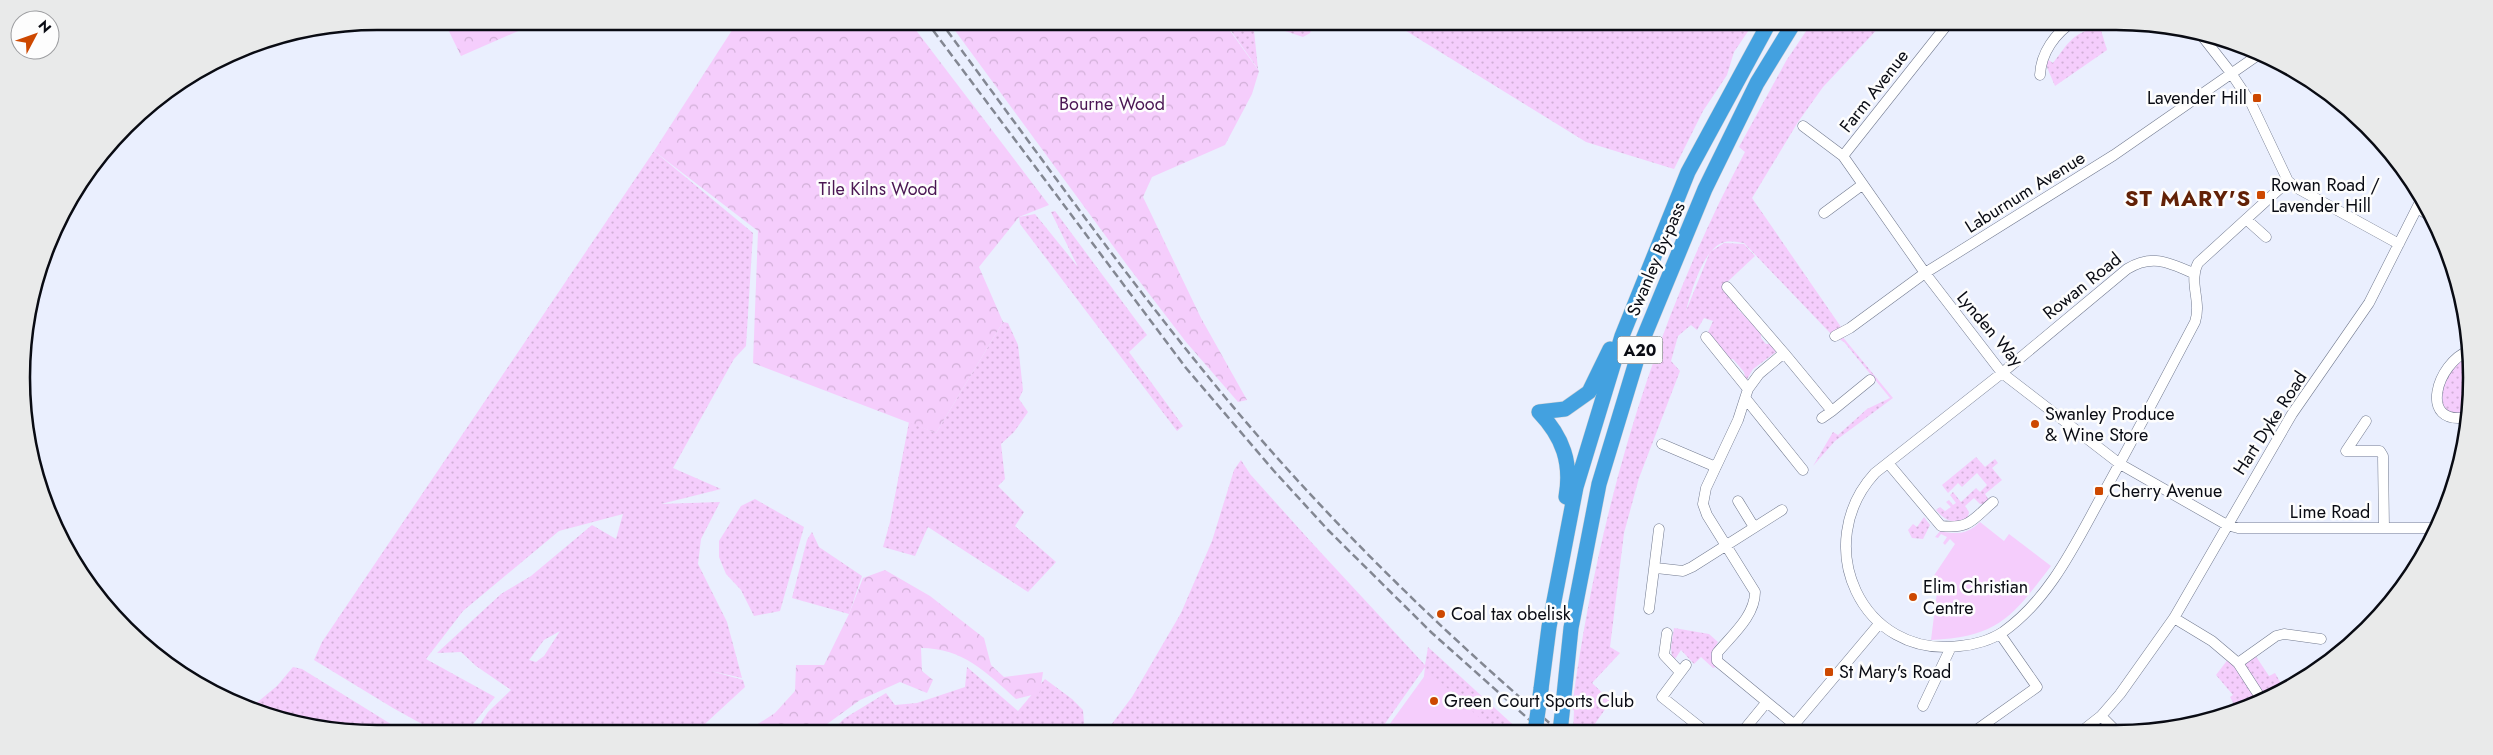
<svg xmlns="http://www.w3.org/2000/svg" width="2493" height="755" font-family="Jost,sans-serif">
<defs>
<pattern id="grass-dots" width="8" height="8" patternUnits="userSpaceOnUse" patternTransform="scale(1.25)"><rect width="8" height="8" fill="#f5cdfc"/><path d="M2 2h.1M6 6h.1" fill="none" stroke="#d1afd7" stroke-width="1.8" stroke-linecap="round"/></pattern>
<pattern id="forest-crowns" width="20" height="18" patternUnits="userSpaceOnUse" patternTransform="scale(1.25)"><rect width="20" height="18" fill="#f5cdfc"/><path d="M2 6a3 3 0 1 1 6 0M12 15a3 3 0 1 1 6 0" fill="none" stroke="#d1afd7"/></pattern>
</defs>
<rect width="100%" height="100%" fill="#eaeffe"/>
<!-- grass -->
<path fill="url(#grass-dots)" fill-rule="evenodd" d="M1224,21H1253L1258,69Z
M1255,21H1315L1310,33L1303,37Z
M1390,21H1755L1734,52L1727,75L1703,111L1674,169L1586,142Z
M1813,21H1885L1823,87L1798,122L1752,198L1841,327L1837,330L1893,398L1835,441L1813,466L1833,432L1838,435L1867,409L1890,398L1844,342L1832,335L1744,243C1738,242 1730,241 1725,242C1704,246 1691,292 1686,311L1710,252L1724,243L1744,244L1755,256L1722,287L1731,300L1738,303V309L1749,321H1755L1761,332V338L1766,344H1772L1776,352L1753,369L1746,381L1744,372L1733,359H1728L1710,336L1708,332L1713,321L1704,318L1697,330L1691,325L1678,336L1671,361L1680,371L1639,478L1624,533L1610,647L1620,653L1592,683L1611,701L1589,732H1573L1574,711L1572,707C1598,513 1653,325 1745,152L1739,147L1786,61Z
M2100,27L2107,50L2055,86L2046,65L2047,59L2053,63C2070,41 2072,33 2100,27Z
M654,151L753,233L746,346L734,359L673,468L721,489L661,504L720,502L701,539L698,564L727,622L742,678L711,671L743,680L745,687L695,733L474,734L488,712L511,690L476,666L461,652L437,653L501,594L531,576L592,525L616,539L623,514L559,531L463,611L426,659L495,697L465,734H440L393,708L314,660L322,642ZM560,631L544,656L536,662L529,660L544,640Z
M1055,211L1147,335L1129,352L1183,426L1177,431L1020,224L1019,217L1035,214L1078,267L1051,212Z
M1003,322L1008,323L1018,345L1023,390L1019,399L1028,412L1014,432L1001,444L1005,479L998,486L1024,512L1015,526L1056,562L1028,592L928,527L915,556L883,547L890,522L909,422L936,433Z
M2469,354L2472,378L2469,409L2458,414L2443,409C2440,379 2447,372 2469,354Z
M1976,457L1985,467L1995,459L1998,463L1992,468L2002,480L1985,494L1989,500L1984,504H1980L1974,498L1965,506L1969,512L1968,517C1956,526 1945,521 1936,510L1940,507L1945,511L1951,507L1946,502L1949,500L1953,505L1956,503L1950,495L1953,492L1961,502L1976,488L1980,492L1987,485L1977,473L1962,487L1958,483L1948,493L1942,485Z
M1241,460L1250,474L1312,543L1425,665L1428,647L1521,732H1399L1421,702L1425,667L1379,732L1105,733L1132,697L1181,613L1212,541L1234,470Z
M755,499L804,527L780,611L754,616L741,590L726,574L719,557V541L741,506Z
M1924,517L1930,525L1923,539L1912,538L1908,530L1913,524L1917,527Z
M812,532L819,547L862,576L849,614L792,598L807,540Z
M1674,628L1709,634L1718,642L1711,654L1716,667L1713,668L1701,657L1694,664L1681,650L1675,659L1672,658L1671,647Z
M2255,655L2269,676L2275,673L2283,687L2252,707L2237,710L2230,697L2233,695L2216,675L2229,658Z
M293,667L302,669L407,734H377L308,727L249,709L277,686Z
M967,667L1018,711L1045,679L1072,699L1083,710L1084,723L1079,733H829L845,718L886,693L895,705L917,703L965,687Z"/>
<!-- forest -->
<path fill="url(#forest-crowns)" d="M444,21H541L461,56Z
M738,21H909L1049,205L1019,217L979,267L1003,322L936,433L753,363L758,231L654,151Z
M948,21H1223L1259,71L1252,94L1225,145L1152,177L1143,197L1201,318L1247,400L1238,402L1186,342L1127,265Z
M885,570L930,596L984,638L991,665L1004,677L1043,672L1040,693L1016,699C987,673 963,648 921,648L922,671L933,680L927,693L900,682L860,700L823,727L819,733H744L775,713L795,691L796,665H824L849,614L863,578Z"/>
<!-- green -->
<path fill="#f5cdfc" d="M1980,522L2004,541L2009,534L2051,566C2012,617 1999,637 1931,640L1937,592L1925,589L1955,544L1950,539L1945,545L1943,543L1947,537L1941,534L1938,538L1935,537L1940,531C1957,535 1968,534 1980,522Z
M1426,674L1433,675L1495,732H1384Z"/>
<g fill="none" stroke-linecap="round" stroke-linejoin="round">
<defs>
<path id="minor" d="M2199,32L2231,73L2251,103L2288,181L2297,188L2399,244
M2040,75C2041,53 2055,33 2074,21
M1803,126L1843,156L1925,273L2002,373L2120,464L2227,525L2238,528H2434
M1843,156L1950,21
M2417,208L2432,217
M1824,213L1862,185
M2247,220L2266,237
M2193,273C2168,262 2152,254 2127,269L2002,373L1875,473C1810,544 1861,659 1960,646C1974,645 1991,640 2003,632C2051,598 2076,542 2104,492C2135,436 2165,379 2195,322C2202,301 2188,282 2198,263L2288,181
M1727,287L1784,353L1759,374L1748,389
M1835,336L1850,328L1925,273L2114,155L2261,53
M1706,337L1748,389L1738,420L1706,488L1703,504L1707,515L1755,592C1755,616 1732,635 1717,653V661L1802,731
M1784,353L1832,411L1822,418
M1746,399L1803,470
M1832,411L1870,380
M2468,417C2417,427 2437,362 2469,351
M2366,421L2346,451H2380L2383,456L2384,528
M1662,444L1716,467
M1888,463L1941,526C1970,529 1972,520 1993,502
M1738,501L1754,527
M1656,568L1683,571L1692,567L1782,510
M1649,609L1659,529
M2174,618L2212,641L2238,663L2276,636L2284,634L2321,639
M1667,633L1664,655L1680,672
M2238,663L2262,700
M1686,665L1662,697L1706,732
M1923,706L1951,647
M2101,716L2116,731
M1794,725L1879,624
M1743,731L1766,703
M1975,731L2037,687L2000,634
M2082,731L2101,716L2120,694L2174,618L2292,414L2369,303L2422,198"/>
<path id="highway" d="M1539,412C1563,437 1572,463 1566,497
M1539,412L1565,409L1589,392L1610,349
M1541,689L1549,627L1576,487L1622,336L1688,172L1770,21
M1563,705L1571,628L1599,484L1643,339L1705,189L1757,83L1795,21"/>
</defs>
<!-- minor casing -->
<use href="#minor" stroke="#727a8f" stroke-width="11"/>
<!-- highway casing -->
<use href="#highway" stroke="#d3d3d5" stroke-width="16"/>
<!-- minor -->
<use href="#minor" stroke="#fff" stroke-width="10"/>
<!-- highway -->
<use href="#highway" stroke="#43a1e0" stroke-width="15"/>
<!-- rail -->
<path stroke="#838792" stroke-width="2.5" stroke-dasharray="8 4" stroke-linecap="butt" d="M926,21L1186,368L1274,471L1328,530L1432,633L1543,732
M940,21C1044,161 1144,304 1258,436C1351,543 1452,640 1560,732"/>
<defs>
<path id="highway-bridge" d="M1535,732L1541,689
M1560,732L1563,705"/>
</defs>
<!-- highway-bridge casing -->
<use href="#highway-bridge" stroke="#d3d3d5" stroke-width="16" stroke-linecap="butt"/>
<!-- highway-bridge -->
<use href="#highway-bridge" stroke="#43a1e0" stroke-width="15"/>
</g>
<!-- markers -->
<g fill="#cd4800" stroke="#fdfdfd" stroke-width="2">
<rect x="2252" y="93" width="10" height="10" rx="2.5"/>
<rect x="2256" y="190" width="10" height="10" rx="2.5"/>
<circle cx="2035" cy="424" r="5"/>
<rect x="2094" y="486" width="10" height="10" rx="2.5"/>
<circle cx="1913" cy="597" r="5"/>
<circle cx="1441" cy="614" r="5"/>
<rect x="1824" y="667" width="10" height="10" rx="2.5"/>
<circle cx="1434" cy="701" r="5"/>
</g>
<g text-anchor="middle" stroke-width="5" stroke-linejoin="round" paint-order="stroke">
<!-- shield labels -->
<rect fill="#fdfdfd" stroke="#525459" stroke-width="1" x="1617.5" y="336.5" width="45" height="27" rx="4"/>
<g font-size="16" font-weight="bold" fill="#090b13">
<text x="1640" y="356">A20</text>
</g>
<!-- street labels -->
<g font-size="18" fill="#090b13" stroke="#fdfdfd">
<text transform="translate(1874 91) rotate(-52)" y="6">Farm Avenue</text>
<text transform="translate(2025 192) rotate(-32)" y="6">Laburnum Avenue</text>
<text transform="translate(1656 259) rotate(-67)" y="6">Swanley By-pass</text>
<text transform="translate(2082 286) rotate(-39)" y="6">Rowan Road</text>
<text transform="translate(1990 329) rotate(50)" y="6">Lynden Way</text>
<text transform="translate(2270 423) rotate(-57)" y="6">Hart Dyke Road</text>
<text x="2330" y="518">Lime Road</text>
</g>
<!-- poi labels -->
<g font-size="18" fill="#090b13" stroke="#fdfdfd" text-anchor="start">
<text x="2247" y="104" text-anchor="end">Lavender Hill</text>
<text x="2271" y="191">Rowan Road /<tspan x="2271" dy="21">Lavender Hill</tspan></text>
<text x="2045" y="420">Swanley Produce<tspan x="2045" dy="21">&amp; Wine Store</tspan></text>
<text x="2109" y="497">Cherry Avenue</text>
<text x="1923" y="593">Elim Christian<tspan x="1923" dy="21">Centre</tspan></text>
<text x="1451" y="620">Coal tax obelisk</text>
<text x="1839" y="678">St Mary's Road</text>
<text x="1444" y="707">Green Court Sports Club</text>
</g>
<!-- park labels -->
<g font-size="18" fill="#4a1653" stroke="#fdfdfd">
<text x="1112" y="110">Bourne Wood</text>
<text x="878" y="195">Tile Kilns Wood</text>
</g>
<!-- district labels -->
<g font-size="22" font-weight="bold" letter-spacing="1" fill="#622106" stroke="#fdfdfd">
<text x="2188" y="206">ST MARY'S</text>
</g>
</g>
<!-- crop -->
<path d="M0 0H2493V755H0ZM377 30H2116A347 347 0 0 1 2463 377V378A347 347 0 0 1 2116 725H377A347 347 0 0 1 30 378V377A347 347 0 0 1 377 30Z" fill="#e9eaea" fill-rule="evenodd"/>
<path fill="none" stroke="#090b13" stroke-width="2.5" d="M377 30H2116A347 347 0 0 1 2463 377V378A347 347 0 0 1 2116 725H377A347 347 0 0 1 30 378V377A347 347 0 0 1 377 30Z"/>
<!-- north arrow -->
<g transform="translate(35 35) rotate(49)"><circle r="24" fill="#fdfdfd" stroke="#9b9c9f"/>
<path d="M0-4L9 19L0 12L-9 19Z" fill="#cd4800"/>
<text y="-8" font-size="14" font-weight="bold" text-anchor="middle" fill="#090b13">N</text>
</g>
</svg>
